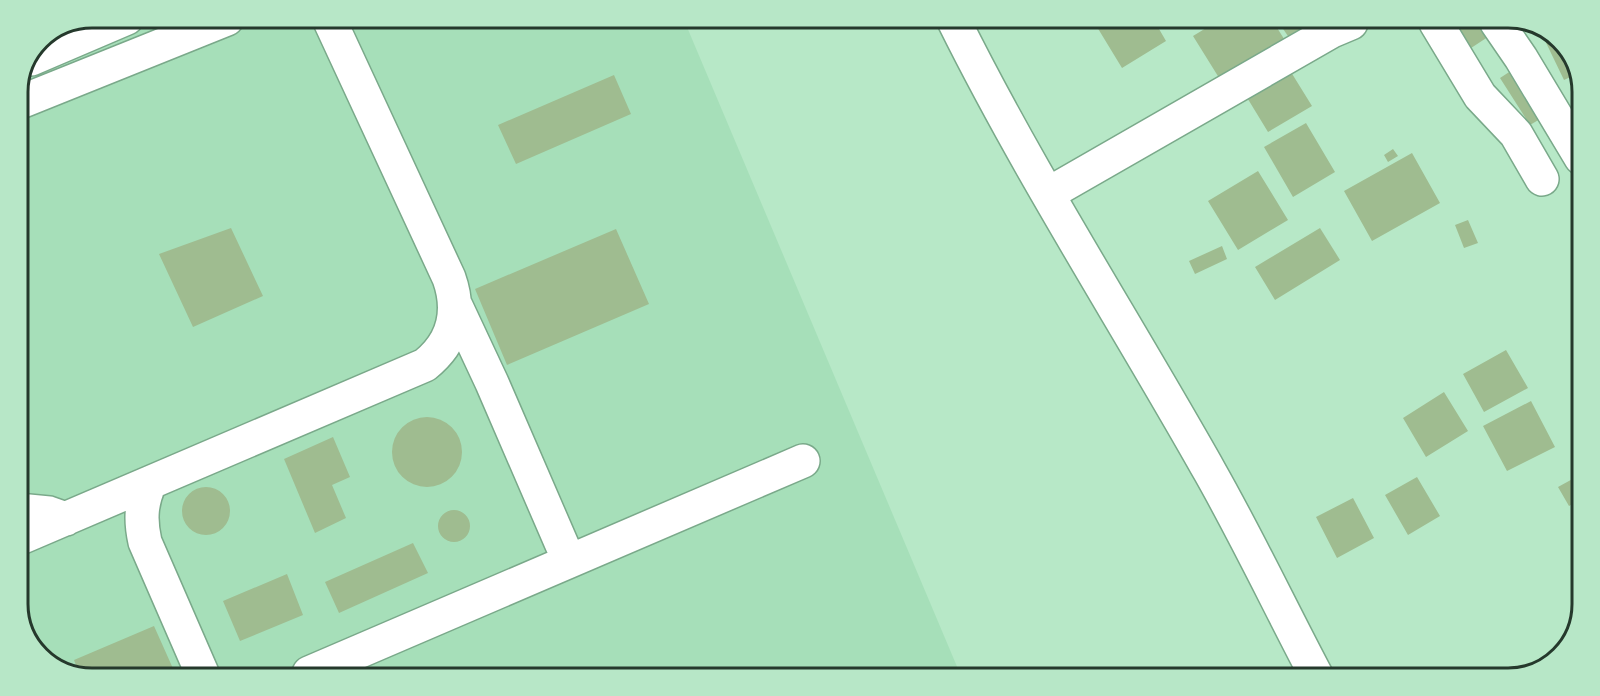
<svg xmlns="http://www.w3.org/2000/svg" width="1600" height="696" font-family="Rubik,sans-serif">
<rect width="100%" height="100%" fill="#b7e8c7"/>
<!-- built -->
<path fill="#a6dfb9" d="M92,18L684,20L961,676L64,672L33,649L18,609V88L40,40Z"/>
<!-- building -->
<path fill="#9fbc90" d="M1094,22H1155L1166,41L1122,68Z
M1216,22L1274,23L1286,42L1221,81L1193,36Z
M1279,23H1317L1290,39Z
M1451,23H1491L1497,31L1468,50Z
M1537,24L1567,47L1577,74L1564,80Z
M1286,64L1312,106L1268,132L1243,91Z
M1520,65L1550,113L1530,125L1500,78Z
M614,75L631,114L516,164L498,125Z
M1306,123L1335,172L1293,197L1264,147Z
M1393,149L1398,156L1388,162L1384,155Z
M1412,153L1440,203L1372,241L1344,191Z
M1258,171L1288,220L1238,250L1208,201Z
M1468,220L1478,243L1464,248L1455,225Z
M231,228L263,296L193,327L159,254Z
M1320,228L1340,260L1275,300L1255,267Z
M616,229L649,304L507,365L475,289Z
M1222,246L1227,259L1195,274L1189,261Z
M1506,350L1528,388L1484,412L1463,374Z
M1444,392L1468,431L1426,457L1403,418Z
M1531,401L1555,447L1507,471L1483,426Z
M392 452a35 35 0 1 1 70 0a35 35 0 1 1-70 0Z
M333,437L350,477L332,485L346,518L315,533L284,459Z
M1578,476V501L1569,506L1558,487Z
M1417,477L1440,516L1408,535L1385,495Z
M182 511a24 24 0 1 1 48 0a24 24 0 1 1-48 0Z
M1353,498L1374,538L1337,558L1316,517Z
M438 526a16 16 0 1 1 32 0a16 16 0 1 1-32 0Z
M413,543L428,573L339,613L325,582Z
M287,574L303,615L240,641L223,601Z
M154,626L175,673H79L74,660Z"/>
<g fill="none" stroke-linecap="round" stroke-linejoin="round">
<defs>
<path id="minor" d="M954,21C1031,176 1125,321 1210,472C1248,539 1281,609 1317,677
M1436,23L1480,96L1516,134L1542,179
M1497,23L1521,58L1581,158
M31,59L127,18
M18,103L227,19
M1048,194L1332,31L1351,23
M456,306L492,383L569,561
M150,483C141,503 140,520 145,542L202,673
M18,510L49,513L66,519
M18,539L425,365C454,342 461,312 449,278L329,19
M309,673L803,461"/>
</defs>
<!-- minor casing -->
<use href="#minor" stroke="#7aa98a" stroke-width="36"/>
<!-- minor -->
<use href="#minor" stroke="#fff" stroke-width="33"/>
</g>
<!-- crop -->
<path d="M0 0H1600V696H0ZM92 28H1508A64 64 0 0 1 1572 92V604A64 64 0 0 1 1508 668H92A64 64 0 0 1 28 604V92A64 64 0 0 1 92 28Z" fill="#b7e7c7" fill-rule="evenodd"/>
<path fill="none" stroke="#25392c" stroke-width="3" d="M92 28H1508A64 64 0 0 1 1572 92V604A64 64 0 0 1 1508 668H92A64 64 0 0 1 28 604V92A64 64 0 0 1 92 28Z"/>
</svg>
